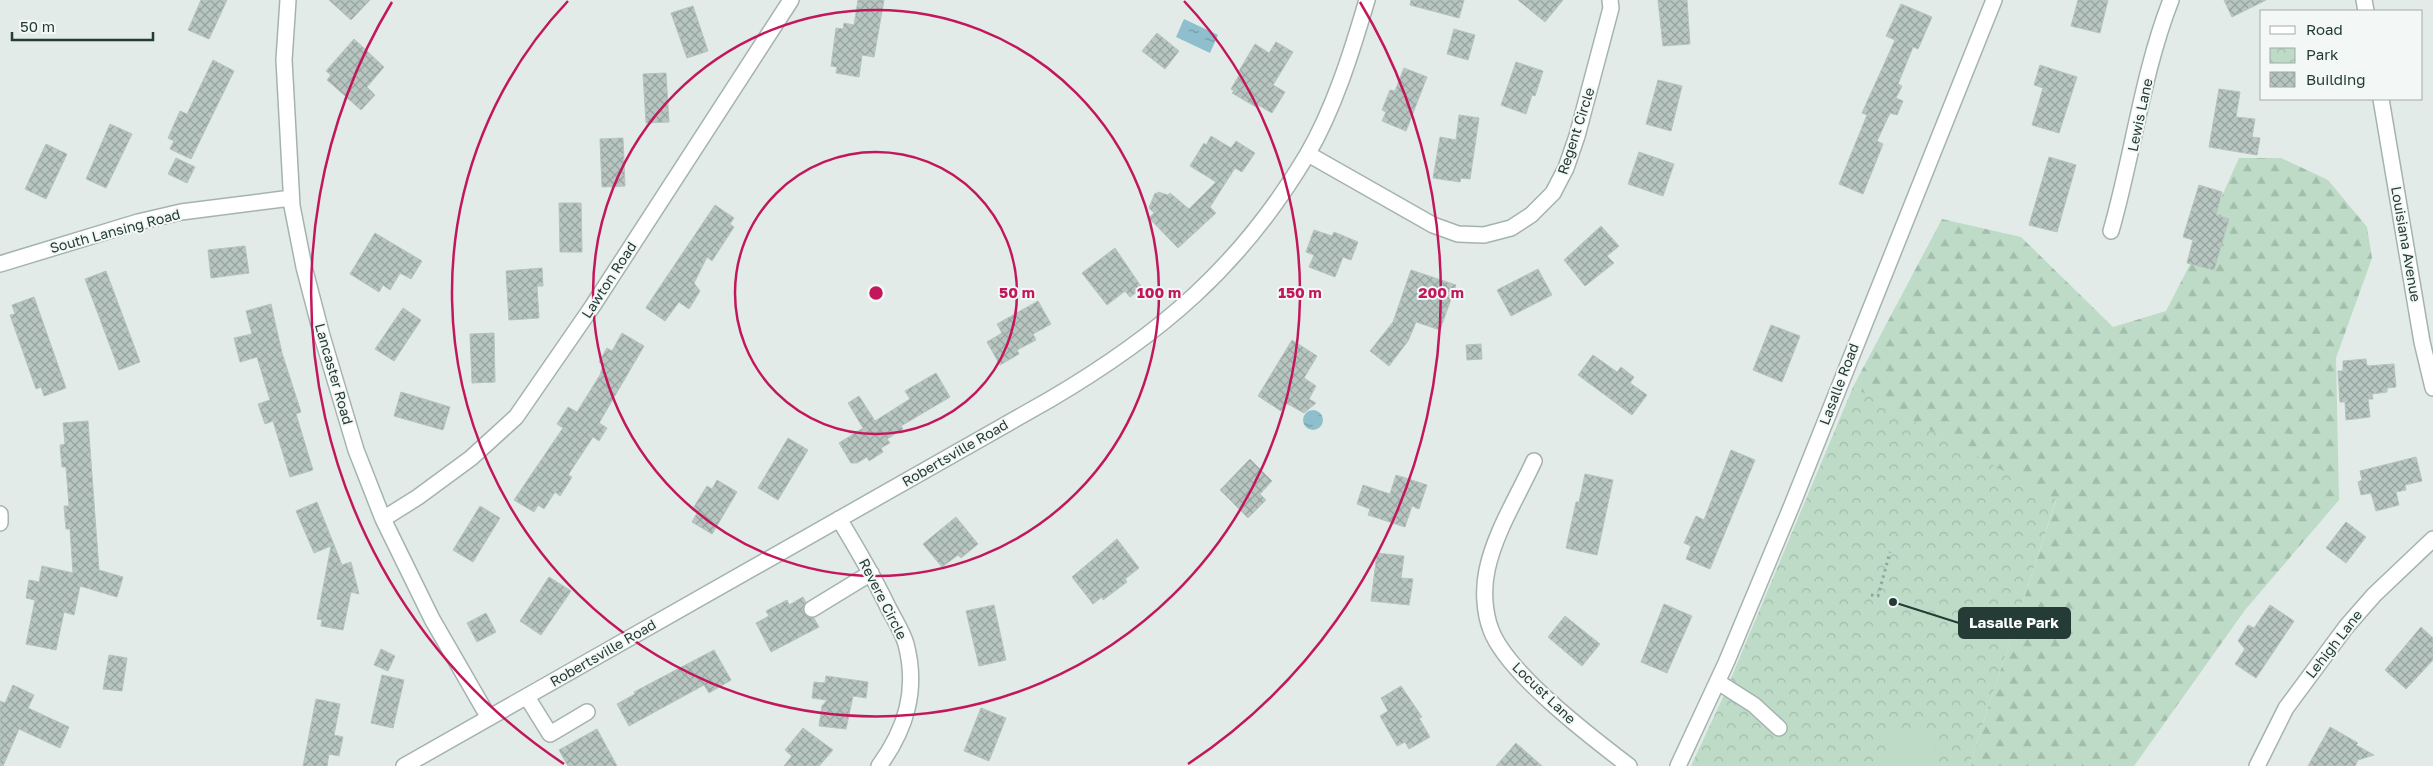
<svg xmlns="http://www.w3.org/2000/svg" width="2433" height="766" font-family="'Golos Text',sans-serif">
<defs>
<pattern id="forest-firs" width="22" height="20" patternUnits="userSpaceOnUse" patternTransform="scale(1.25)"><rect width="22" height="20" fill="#bddbc6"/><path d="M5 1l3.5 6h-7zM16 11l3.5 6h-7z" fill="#a2bdab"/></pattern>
<pattern id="park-crowns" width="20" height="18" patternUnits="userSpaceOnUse" patternTransform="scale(1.25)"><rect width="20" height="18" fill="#bddbc6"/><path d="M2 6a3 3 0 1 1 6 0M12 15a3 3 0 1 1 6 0" fill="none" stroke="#a2bdab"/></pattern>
<pattern id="water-ripples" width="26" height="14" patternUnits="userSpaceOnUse" patternTransform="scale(1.25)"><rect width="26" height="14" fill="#8fbfcc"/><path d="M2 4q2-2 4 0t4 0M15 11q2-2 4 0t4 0" fill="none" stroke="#759ca6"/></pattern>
<pattern id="building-cross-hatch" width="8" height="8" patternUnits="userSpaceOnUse" patternTransform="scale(1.25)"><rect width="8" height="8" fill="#b8c6c1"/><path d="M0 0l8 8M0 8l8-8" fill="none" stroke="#95a29e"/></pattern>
</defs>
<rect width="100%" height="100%" fill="#e2ebe8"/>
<!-- forest -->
<path fill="url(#forest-firs)" d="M2239,158H2281L2328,180L2367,227L2372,258L2336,358L2339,500L2245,610L2134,766H1969L2056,501L1853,387L1942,219L2021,237L2113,327L2166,311L2200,245Z"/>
<!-- park -->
<path fill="url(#park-crowns)" d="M1853,387L2056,500L1969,766H1691L1724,695Z"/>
<!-- pitch -->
<path fill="#bddbc6" d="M1902,732L1918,734L1934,732L1937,742L1932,766H1889L1886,734Z"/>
<!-- water -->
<path fill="url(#water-ripples)" d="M1184,19L1218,35L1210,53L1176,37Z
M1303 420a10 10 0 1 1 20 0a10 10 0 1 1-20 0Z"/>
<!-- building -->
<path fill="url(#building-cross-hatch)" stroke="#b5c4bf" d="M201,0H227L209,39L188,30Z
M329,0H370L351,20Z
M858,0H884L874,57L862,55L859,77L836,73L837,67L831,66L836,28L843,29L844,23L854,25Z
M1411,0H1464L1459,18L1410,5Z
M1518,0H1563L1545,22Z
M1658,0H1687L1690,44L1663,46Z
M2078,0H2108L2100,33L2071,26Z
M2224,0H2266L2232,17Z
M1901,4L1932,17L1918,49L1913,47L1898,84L1902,86L1896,98L1903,101L1897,115L1890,113L1877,141L1883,144L1863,194L1839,184L1867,115L1862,113L1895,40L1886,36Z
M693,6L708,51L687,58L671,13Z
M1454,29L1475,35L1468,60L1447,54Z
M1157,33L1179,51L1165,69L1142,51Z
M354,39L384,67L367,87L375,95L361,110L327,80L331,75L326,71Z
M1276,42L1293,52L1273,85L1285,92L1272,113L1258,105L1256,107L1232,93L1234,91L1231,89L1241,72L1239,71L1255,44L1269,53Z
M213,60L234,71L191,159L170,149L174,141L168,138L180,111L187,114Z
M1516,62L1543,71L1535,96L1532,95L1526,114L1501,105Z
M2040,65L2077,77L2059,133L2032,125L2043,88L2034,85Z
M1404,68L1427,77L1406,131L1382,121L1386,112L1382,110L1390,90L1395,91Z
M666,73L669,122L646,123L643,74Z
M1658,80L1682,86L1671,131L1646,124Z
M2219,89L2240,92L2236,117L2255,119L2252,137L2260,138L2257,155L2209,147Z
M1459,115L1479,118L1470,179L1461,178L1460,182L1433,178L1440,137L1456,140Z
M110,124L132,134L106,188L86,179Z
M1211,136L1231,148L1236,141L1255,153L1242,172L1235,168L1210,207L1216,213L1178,248L1149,218L1154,213L1149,208L1155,193L1157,194L1158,192L1168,195L1170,193L1189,209L1216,182L1190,166L1204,143L1206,145Z
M623,138L625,186L602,187L600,139Z
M46,144L67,154L46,199L25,189Z
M1639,152L1674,164L1663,196L1628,184Z
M2049,157L2076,165L2057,232L2029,225Z
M176,158L195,167L187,183L168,174Z
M2199,185L2222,192L2216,215L2229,219L2214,270L2187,263L2193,240L2183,237Z
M559,203H581L582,252H560Z
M715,205L734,218L730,224L734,227L712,261L707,257L694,283L700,291L689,309L679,302L665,321L646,308L647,306Z
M1601,226L1619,246L1607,256L1614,263L1585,286L1564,260Z
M1314,230L1332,236L1334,232L1358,242L1351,260L1343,257L1335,277L1309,267L1314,255L1306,252Z
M375,233L422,261L411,279L400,273L390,290L383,285L379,292L350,274Z
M245,246L249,273L211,278L208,250Z
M1115,248L1142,288L1130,297L1125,291L1107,305L1082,273Z
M542,268L543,286H537L539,318L509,320L506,271Z
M1538,269L1552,295L1511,316L1497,290Z
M1411,270L1456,285L1440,330L1416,322L1408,341L1389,366L1370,351L1393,322Z
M106,271L140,362L119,370L85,279Z
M34,297L66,388L44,396L41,387L36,389L10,315L15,314L12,305Z
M1038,301L1051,324L1033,334L1036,340L1017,350L1019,354L1000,365L987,342L1002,333L997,324Z
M271,304L282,353L301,412L296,414L313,470L290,477L273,421L265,424L258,404L270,400L257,357L240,362L234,338L252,334L246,311Z
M403,308L421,320L394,361L375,349Z
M1771,325L1800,336L1782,382L1753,370Z
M494,333L495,382L472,383L470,334Z
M622,333L644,346L599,423L607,428L599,441L593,437L568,475L572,477L560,496L555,492L544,509L538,505L534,512L514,500L563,428L557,424L568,407L577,412L600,375L603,365L599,362L607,348L612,351Z
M1292,340L1317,356L1304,378L1316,386L1309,399L1316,403L1304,413L1288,404H1285L1281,411L1258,396Z
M1481,344L1482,359L1467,360L1466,345Z
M1593,355L1617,372L1621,367L1634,377L1630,383L1647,395L1632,415L1578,375Z
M2366,359L2367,366L2394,364L2396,387L2387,388V392L2372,394L2373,399H2368L2370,417L2346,420L2345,402H2340L2338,371H2343V361Z
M936,373L950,397L901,426L903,429L887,439L890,443L881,448L883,452L869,461L867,457L857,463H851L839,443L863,428L848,403L859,396L875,421L910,399L905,391Z
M401,392L450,407L443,430L394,416Z
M88,421L99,570L123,577L117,597L80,586L74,615L64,612L56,650L26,644L35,600L26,598L29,580L39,582L42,566L73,573L70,529H66L64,506H69L66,467H62L60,445L65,444L63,423Z
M788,438L808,450L778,500L758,488Z
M1731,450L1755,460L1710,569L1686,559L1691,546L1684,543L1696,516L1704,520Z
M2416,457L2422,481L2405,485L2406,490L2396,492L2399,505L2376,511L2371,493L2361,495L2358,482L2362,480L2360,471Z
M1250,459L1272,481L1260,494L1266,500L1248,518L1220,490Z
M1585,474L1613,480L1597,555L1566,548L1576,502H1579Z
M1396,475L1427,485L1419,509L1412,506L1405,527L1368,515L1370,509L1357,504L1363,485L1390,494Z
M717,480L737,492L712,534L692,522L697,513L692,510L707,486L712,489Z
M317,502L342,565L351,562L359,594L351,592L343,630L321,626L322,620L317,619L331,546L314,553L296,511Z
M480,506L500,518L473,562L453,550Z
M956,517L978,544L961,558L958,555L942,567L923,544Z
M2346,522L2366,537L2346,563L2326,548Z
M1117,539L1139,568L1125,579L1127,582L1103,600L1102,597L1093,604L1072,577Z
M1377,553L1404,556L1401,578L1413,579L1409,605L1371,601Z
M549,577L571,591L541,635L520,621Z
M803,597L806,603L803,609L804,613L808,617L814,618L819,627L771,652L756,623L769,616L766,611L787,600L789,605Z
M1664,604L1692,616L1667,673L1641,662Z
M994,605L1006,660L979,666L966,611Z
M2270,605L2294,621L2256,678L2235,664L2245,649L2238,641L2248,625L2254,628Z
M486,613L496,632L477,642L467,623Z
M1565,616L1600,644L1582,666L1548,637Z
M2421,627L2433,638V660L2406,689L2385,670Z
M381,649L395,656L388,671L374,665Z
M714,650L731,680L709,693L704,685L629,726L617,704L635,694L634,692Z
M109,655L127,658L122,691L103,689Z
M382,675L404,680L393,728L371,723Z
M826,676L868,682L866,698L853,696L846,729L819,726L822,706L827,700L812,698L814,682L825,683Z
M13,685L34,695L28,708L69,727L60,748L19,729L3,766H0V701L5,703Z
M1401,686L1422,717L1419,718L1430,737L1409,749L1405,742L1397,746L1380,716L1388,711L1381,698Z
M316,699L340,704L334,735L343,737L339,756L329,754L327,766H303Z
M981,708L1006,718L989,761L964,751Z
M2330,727L2358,743L2356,745L2374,755L2358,760L2355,766H2308Z
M803,728L833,750L819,766H784L792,756L785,750Z
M597,729L617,766H568L559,750Z
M1516,743L1542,766H1496Z"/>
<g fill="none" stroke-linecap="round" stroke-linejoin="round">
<defs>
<path id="minor" d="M288,0L284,60L292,206L304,267L322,336L356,450L383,519L432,619L489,718
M2364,0L2366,11
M2381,99L2422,342L2433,388
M1308,154L1433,225L1458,234L1484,235L1511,228L1531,215L1553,193L1566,168L1577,136L1611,8L1610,0
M2111,231C2133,155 2142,74 2171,0
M0,264L138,222L181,212L291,198
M1534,461C1518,496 1495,532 1487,570C1483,589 1484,612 1491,630C1507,673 1591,737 1629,766
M0,514V523
M383,519L418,497L471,458L516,417L592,307L791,0
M839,519C856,547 872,574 886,603C892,616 902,630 906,644C918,690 906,729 879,766
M812,609L871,573
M1718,682L1754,705L1779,728
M527,697L550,734L587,712
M404,766L1049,400C1160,335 1241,266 1307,155C1334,109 1352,51 1367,0
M1678,766L1726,663L1792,505L1994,0
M2257,766L2286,708L2346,627L2374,595L2433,539"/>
</defs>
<!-- minor casing -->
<use href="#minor" stroke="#a5b3af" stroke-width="18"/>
<!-- path -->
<path stroke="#85aca2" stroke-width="3" stroke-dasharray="2.5 4" stroke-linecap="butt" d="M1871,595L1878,596L1890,552"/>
<!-- minor -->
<use href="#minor" stroke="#fff" stroke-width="15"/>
</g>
<!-- distance rings -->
<g fill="none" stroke="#c2185b" stroke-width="2.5">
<circle cx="876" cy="293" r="141"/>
<circle cx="876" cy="293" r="283"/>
<path d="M1184 1A424 424 0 1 1 568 1"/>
<path d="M564 764A565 565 0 0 1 392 2M1360 2A565 565 0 0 1 1188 764"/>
</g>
<g text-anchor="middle" stroke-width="4" stroke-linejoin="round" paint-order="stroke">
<!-- street labels -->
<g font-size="14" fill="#243b36" stroke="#f3f8f6">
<text transform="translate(2140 115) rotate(-78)" y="5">Lewis Lane</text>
<text transform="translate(1576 131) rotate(-72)" y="5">Regent Circle</text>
<text transform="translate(115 231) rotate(-15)" y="5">South Lansing Road</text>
<text transform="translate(2406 244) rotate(80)" y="5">Louisiana Avenue</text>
<text transform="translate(609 280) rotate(-57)" y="5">Lawton Road</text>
<text transform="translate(334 374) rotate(74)" y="5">Lancaster Road</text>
<text transform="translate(1839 384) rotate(-69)" y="5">Lasalle Road</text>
<text transform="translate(955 453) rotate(-30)" y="5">Robertsville Road</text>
<text transform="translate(883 599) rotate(63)" y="5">Revere Circle</text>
<text transform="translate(2334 644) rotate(-52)" y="5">Lehigh Lane</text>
<text transform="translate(603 653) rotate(-30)" y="5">Robertsville Road</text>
<text transform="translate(1544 693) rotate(44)" y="5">Locust Lane</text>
</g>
</g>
<circle cx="876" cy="293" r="8" fill="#c2185b" stroke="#f3f8f6" stroke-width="2.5"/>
<g font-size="15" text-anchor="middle" font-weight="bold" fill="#c2185b" stroke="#f3f8f6" stroke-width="4" stroke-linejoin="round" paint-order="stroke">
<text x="1017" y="298">50 m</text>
<text x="1159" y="298">100 m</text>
<text x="1300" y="298">150 m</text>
<text x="1441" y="298">200 m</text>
</g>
<!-- callouts -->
<path fill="none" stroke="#243b36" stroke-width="2" d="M1893 602L1959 623"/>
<circle fill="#243b36" stroke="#f3f8f6" stroke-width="2" cx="1893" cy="602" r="5"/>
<rect fill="#243b36" stroke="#243b36" stroke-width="2" x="1959" y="608" width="111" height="30" rx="5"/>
<g font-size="15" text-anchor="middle" font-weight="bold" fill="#fff">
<text x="2014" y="628">Lasalle Park</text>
</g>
<!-- legend -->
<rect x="2260" y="10" width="162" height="90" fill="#f3f8f6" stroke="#a0aca9"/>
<rect x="2270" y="26" width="25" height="8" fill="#ffffff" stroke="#a0aca9"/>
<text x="2306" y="35" font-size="15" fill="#243b36">Road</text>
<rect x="2270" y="48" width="25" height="15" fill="url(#park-crowns)" stroke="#a0aca9"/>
<text x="2306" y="60" font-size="15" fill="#243b36">Park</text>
<rect x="2270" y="72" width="25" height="15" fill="url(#building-cross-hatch)" stroke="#a0aca9"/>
<text x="2306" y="85" font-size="15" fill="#243b36">Building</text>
<!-- scale -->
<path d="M12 32v8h141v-8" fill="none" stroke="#243b36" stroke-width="2.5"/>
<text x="20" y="32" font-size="15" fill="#243b36" stroke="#f3f8f6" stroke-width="4" paint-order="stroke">50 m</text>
</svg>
